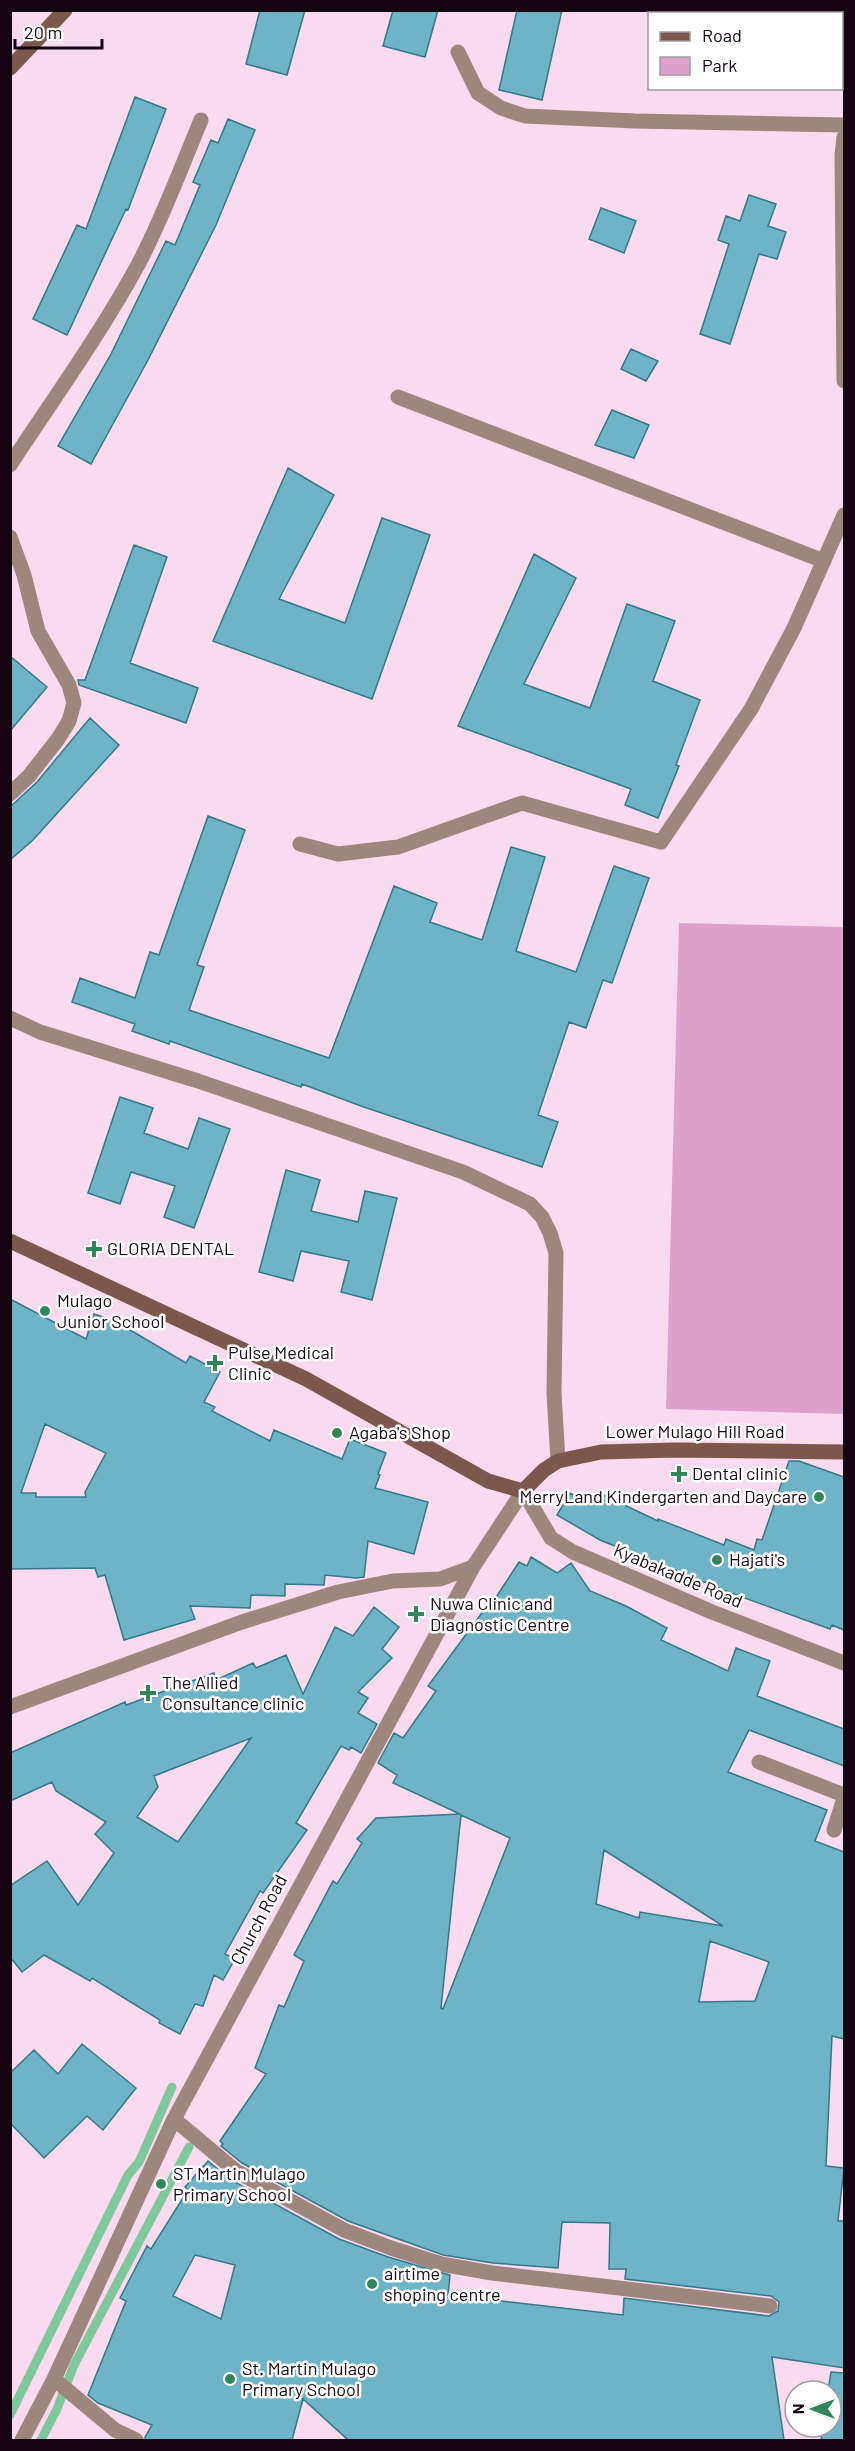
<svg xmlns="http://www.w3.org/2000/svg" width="855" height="2451" font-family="Barlow,sans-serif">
<rect width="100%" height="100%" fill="#fadaef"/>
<!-- green -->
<path fill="#dda2cb" d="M679,923L844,927V1414L666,1409Z"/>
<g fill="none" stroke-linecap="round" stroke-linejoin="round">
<!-- stream -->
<path stroke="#80c79e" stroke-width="9" d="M10,2415L128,2175L139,2162L172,2087
M41,2440L57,2409L74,2365L189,2147"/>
</g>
<!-- building -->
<path fill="#6eb3c6" stroke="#33798b" stroke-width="1.5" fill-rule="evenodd" d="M260,10H305L287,75L246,64Z
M393,10H438L425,57L383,46Z
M517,10H562L542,100L499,90Z
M135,97L166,109L128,210L126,209L67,335L33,319L77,225L86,229Z
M228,119L255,130L216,225L148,360L91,464L58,446L111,354L166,241L175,245L200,185L193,182L211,140L218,143Z
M749,195L776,204L768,226L786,232L777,259L759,254L730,344L700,334L729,244L718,240L726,216L740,221Z
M601,208L636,221L624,253L589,239Z
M631,349L658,361L646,381L621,369Z
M612,410L649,425L634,458L595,445Z
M288,468L334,495L279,599L345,623L382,518L430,535L372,699L213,641Z
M134,545L167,557L130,663L198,688L186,723L79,685L78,680H85Z
M534,554L576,578L524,684L590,708L627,604L675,621L653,681L700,700L676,765L679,766L658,818L625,805L631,789L458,726Z
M10,656L47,687L10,731Z
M90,718L119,745L33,840L10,860V807L37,782Z
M208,816L245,830L197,965L204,967L189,1010L329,1058L394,886L437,903L430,922L482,940L511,847L545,857L516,951L576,972L614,866L649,878L612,983L603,980L586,1028L569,1022L538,1115L558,1122L542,1167L361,1106L302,1084L301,1087L170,1041L169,1044L132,1031L135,1024L72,1002L80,978L135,998L150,952L159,955Z
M120,1097L153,1108L144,1133L188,1149L199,1118L230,1129L194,1228L164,1217L175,1186L131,1172L120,1204L88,1193Z
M286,1170L320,1180L311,1211L358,1222L365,1191L397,1198L372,1300L341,1292L349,1261L301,1251L293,1281L259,1272Z
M10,1299L86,1339L94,1314L115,1321L186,1363L190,1356L220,1372L204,1402L215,1407L212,1411L270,1441L274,1430L342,1459L350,1439L386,1453L378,1474L380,1475L375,1488L428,1502L414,1554L368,1541L364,1577L356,1578L325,1575L324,1585L285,1584V1596L251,1595L250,1608L190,1606L195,1619L124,1640L105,1575L98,1577L95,1568L10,1569ZM45,1424L106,1453L85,1492L86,1497H36V1493H21Z
M789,1461H799L844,1477V1630L832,1625L830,1629L731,1593L600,1540L557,1515L570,1493L590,1505L597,1492L658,1521V1519L724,1545L726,1539L754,1550L757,1539L762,1540Z
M531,1557L557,1573L571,1563L590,1591L626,1606L667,1628L661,1640L728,1671L736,1648L770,1661L757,1696L844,1729V1766L749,1730L728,1772L827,1810L815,1841L844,1852V2039L832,2036L826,2166L844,2168L838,2221H844V2368L772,2357L784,2440H348L303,2399L292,2440H146L145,2437L152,2425L98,2403L88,2395L126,2301L120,2298L147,2246L151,2249L188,2190L185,2187L208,2161L231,2180L339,2239L388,2257L450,2275L448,2295L623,2315L624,2298L769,2316L778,2311L779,2302L771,2296L625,2279L626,2269H609L610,2223L562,2222L558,2268L493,2263L443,2255L348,2221L242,2163L221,2146L223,2144L220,2141L266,2074L255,2068L279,2005L284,2007L304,1961L294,1955L333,1881L337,1884L362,1843L357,1839L376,1818L460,1814L393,1783L397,1775L378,1763L394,1733L403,1738L436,1691L428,1686L487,1606L489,1608L519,1562L527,1566ZM461,1815L510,1838L443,2009L441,2008ZM604,1850L723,1926L640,1912L639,1918L596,1904ZM710,1941L769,1962L755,2001L699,2002ZM195,2255L235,2265L221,2319L173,2296Z
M374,1607L399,1627L382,1649L392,1658L358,1692L368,1698L358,1713L377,1724L361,1753L351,1747L349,1750L341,1746L296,1823L307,1830L263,1893L260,1891L225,1954L235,1959L223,1980L214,1975L203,2006L195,2004L180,2034L159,2023L160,2020L92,1978L90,1981L44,1955L22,1972L10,1957V1886L47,1861L78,1905L114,1853L95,1834L106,1822L56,1791L52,1782L10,1801V1753L125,1702L126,1705L214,1673L216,1680L253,1663L256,1668L286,1655L303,1694L335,1627L353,1636ZM251,1738L178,1842L137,1817L158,1787L154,1776Z
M82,2044L136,2088L103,2130L87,2116L44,2158L10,2123V2073L34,2050L58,2074Z
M831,2372L844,2373V2440H821L823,2427H831V2391H828Z"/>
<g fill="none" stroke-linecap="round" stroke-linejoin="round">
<!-- lane -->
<path stroke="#9e857d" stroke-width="15" d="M398,397L824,561
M300,844L338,854L398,847L522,803L661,842L751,709L794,628L844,515
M759,1762L844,1795
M834,1830L844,1798"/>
<!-- street -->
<path stroke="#9e857d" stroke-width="15" d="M458,52L478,93L501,108L525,116L635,121L844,125
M844,137L842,155L844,381
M10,465C54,398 101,333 139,263C163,217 181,168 201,120
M10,537L24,575L38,631L69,685L74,703L69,721L58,739L29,776L10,794
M10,1018L40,1032L198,1081L463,1172L530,1204L542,1217L550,1233L556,1253L554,1393L558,1461
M10,1707L242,1622L338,1592L393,1581L440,1579L473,1567
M174,2119L236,2171L344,2230L391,2248L441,2264L492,2273L770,2306
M54,2379L115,2430L136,2440
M22,2440L54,2379L174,2119L473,1567L523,1491L551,1538L573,1552L712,1612L844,1663"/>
<!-- secondary -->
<path stroke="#7b574c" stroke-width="15" d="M10,68L65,10
M10,1241L306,1379L488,1481L523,1491L544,1470L558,1461L601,1452L675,1450L844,1452"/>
</g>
<!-- markers -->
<g fill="#2e865a" stroke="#fff" stroke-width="2">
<path d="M91 1240h6v6h6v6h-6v6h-6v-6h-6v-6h6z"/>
<circle cx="45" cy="1311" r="6"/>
<path d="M212 1354h6v6h6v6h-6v6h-6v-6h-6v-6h6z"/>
<circle cx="337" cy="1433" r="6"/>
<path d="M676 1465h6v6h6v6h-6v6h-6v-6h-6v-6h6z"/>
<circle cx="819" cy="1497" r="6"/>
<circle cx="717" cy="1560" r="6"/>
<path d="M413 1605h6v6h6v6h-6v6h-6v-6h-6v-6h6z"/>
<path d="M145 1684h6v6h6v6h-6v6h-6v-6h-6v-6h6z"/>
<circle cx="161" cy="2184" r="6"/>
<circle cx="372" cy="2284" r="6"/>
<circle cx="230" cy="2379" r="6"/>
</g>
<g text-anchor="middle" stroke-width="5" stroke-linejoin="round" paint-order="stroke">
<!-- poi labels -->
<g font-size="18" fill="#150511" stroke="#fff" text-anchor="start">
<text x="107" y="1255">GLORIA DENTAL</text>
<text x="57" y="1307">Mulago<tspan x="57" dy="21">Junior School</tspan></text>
<text x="228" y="1359">Pulse Medical<tspan x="228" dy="21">Clinic</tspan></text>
<text x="349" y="1439">Agaba's Shop</text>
<text x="692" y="1480">Dental clinic</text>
<text x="807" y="1503" text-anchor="end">MerryLand Kindergarten and Daycare</text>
<text x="729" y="1566">Hajati's</text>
<text x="430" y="1610">Nuwa Clinic and<tspan x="430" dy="21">Diagnostic Centre</tspan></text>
<text x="162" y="1689">The Allied<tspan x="162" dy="21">Consultance clinic</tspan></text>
<text x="173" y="2180">ST Martin Mulago<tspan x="173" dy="21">Primary School</tspan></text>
<text x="384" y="2280">airtime<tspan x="384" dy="21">shoping centre</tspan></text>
<text x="242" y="2375">St. Martin Mulago<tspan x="242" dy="21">Primary School</tspan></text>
</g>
<!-- street labels -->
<g font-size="18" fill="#150511" stroke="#fff">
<text x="695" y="1438">Lower Mulago Hill Road</text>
<text transform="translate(678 1576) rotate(23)" y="6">Kyabakadde Road</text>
<text transform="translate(259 1920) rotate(-62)" y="6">Church Road</text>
</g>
</g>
<!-- border -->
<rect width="855" height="2451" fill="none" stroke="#150511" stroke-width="24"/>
<!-- legend -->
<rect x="648" y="12" width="195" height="78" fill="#ffffff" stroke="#a19ba0" stroke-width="1.5"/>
<rect x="660" y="32" width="30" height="9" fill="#7b574c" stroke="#a19ba0" stroke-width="1.5"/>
<text x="702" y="42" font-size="18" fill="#150511">Road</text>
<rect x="660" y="57" width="30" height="18" fill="#dda2cb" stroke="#a19ba0" stroke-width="1.5"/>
<text x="702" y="72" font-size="18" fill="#150511">Park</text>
<!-- north arrow -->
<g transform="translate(813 2409) rotate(270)"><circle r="28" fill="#ffffff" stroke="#a19ba0" stroke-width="1.5"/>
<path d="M0-4.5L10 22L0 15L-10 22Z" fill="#2e865a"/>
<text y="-9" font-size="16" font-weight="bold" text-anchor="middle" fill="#150511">N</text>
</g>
<!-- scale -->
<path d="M15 39v9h87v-9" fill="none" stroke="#150511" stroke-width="3"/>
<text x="24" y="39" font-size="18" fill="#150511" stroke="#ffffff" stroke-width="4.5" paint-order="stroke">20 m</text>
</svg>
